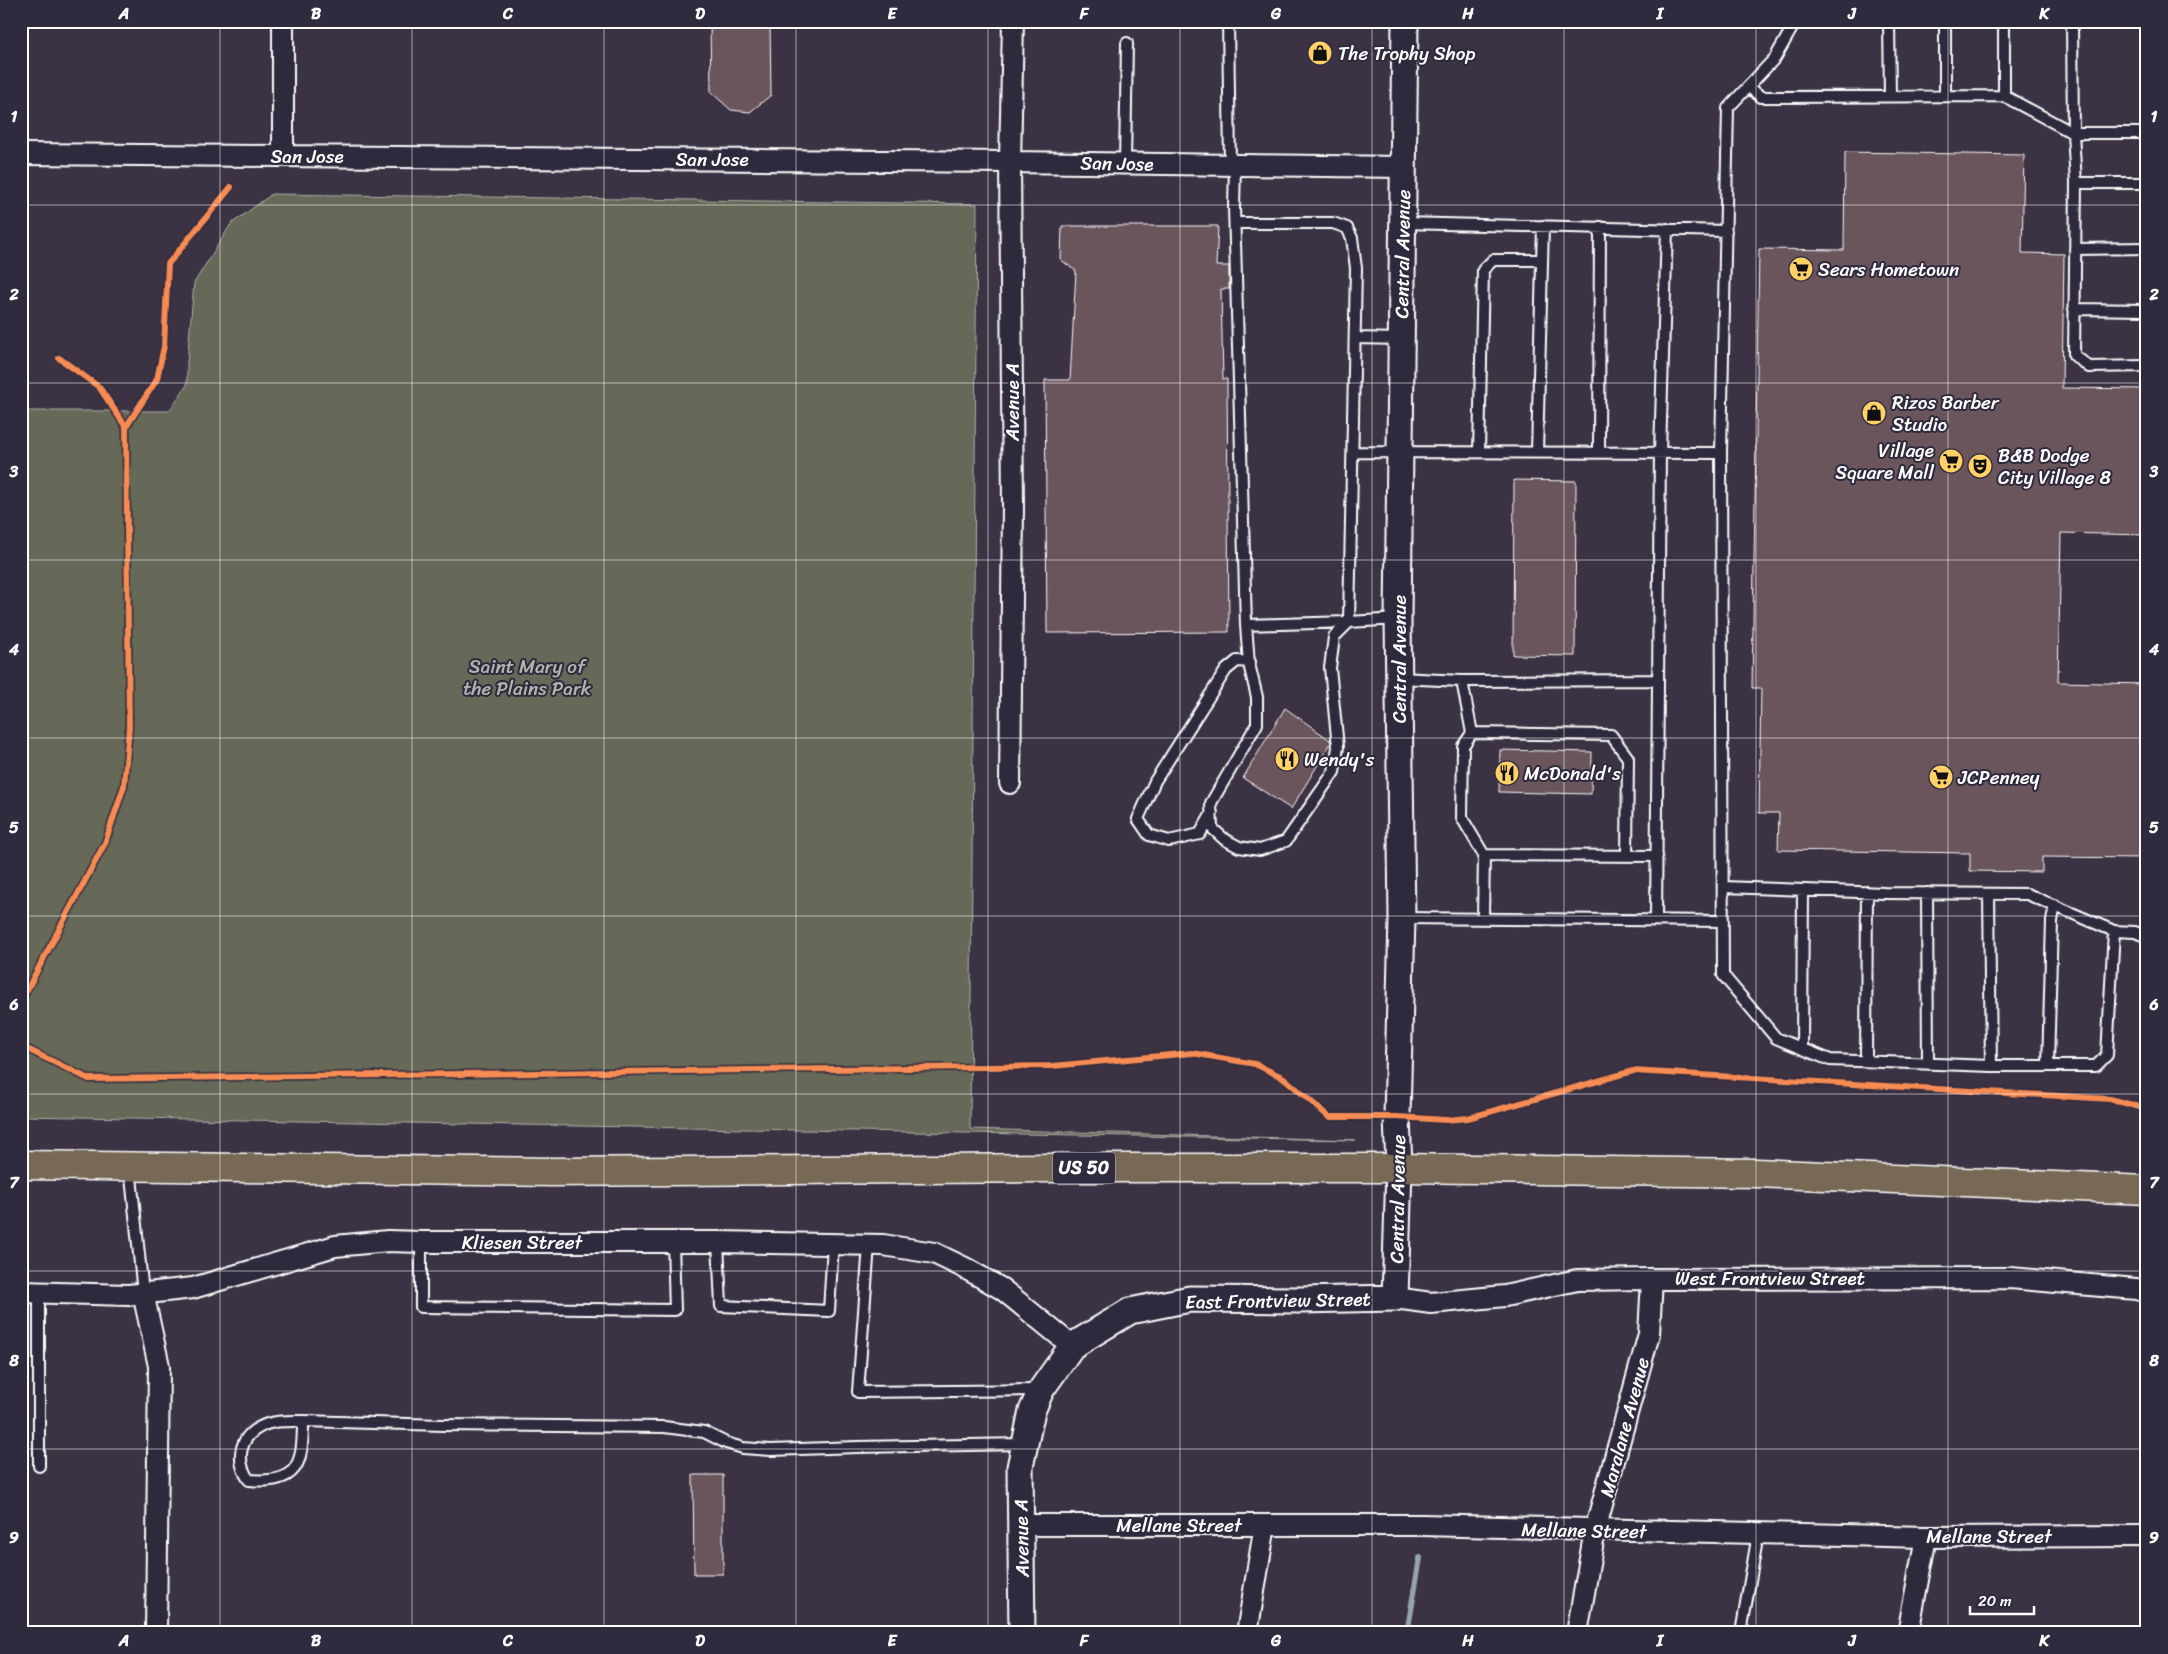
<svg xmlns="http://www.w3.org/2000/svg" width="2168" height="1654" font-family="Sriracha,sans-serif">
<rect width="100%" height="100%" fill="#3b3243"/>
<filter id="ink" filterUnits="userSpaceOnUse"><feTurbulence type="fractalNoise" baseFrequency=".02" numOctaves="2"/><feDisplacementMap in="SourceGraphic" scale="10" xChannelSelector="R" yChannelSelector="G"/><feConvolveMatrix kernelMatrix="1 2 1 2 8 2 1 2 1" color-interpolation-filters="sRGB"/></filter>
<g filter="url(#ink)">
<!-- park -->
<path fill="#666759" stroke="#b2b3ac" d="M272,194L977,204L970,1129L1356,1140L21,1116V411H169L187,385V363L194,283L231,224Z"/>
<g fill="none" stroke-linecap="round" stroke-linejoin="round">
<!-- stream -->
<path stroke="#95a4ad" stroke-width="6" d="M1407,1633L1420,1558"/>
</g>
<!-- building -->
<path fill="#6b545c" stroke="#fff" d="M710,21H770L771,95L750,112L731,110L711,92Z
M1845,152L2024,155L2022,253L2064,254L2062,388L2147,389V535L2061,533L2058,682L2147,684V858L2042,857V872L1970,871V853L1778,850L1779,813H1759L1761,688H1752L1759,249L1844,250Z
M1062,226H1218L1216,266H1229V289H1221L1223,379H1227L1229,632L1047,633L1045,380H1070L1076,271L1061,260Z
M1514,480L1576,481L1575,656L1513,655Z
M1285,708L1330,740L1331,743L1291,809L1243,778Z
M1500,750L1592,752L1591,794L1499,792Z
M693,1475H723V1574H694Z"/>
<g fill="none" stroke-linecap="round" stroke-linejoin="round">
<defs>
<path id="service" d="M1228,21L1230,165
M1796,21L1775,58L1728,108L1721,453L1723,975L1776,1038L1830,1060L1991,1066H2096L2107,1055L2114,931
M1889,21L1890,96
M1945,21V96
M2004,21V96
M2072,21L2073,133H2147
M1749,87L1761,97L2004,96L2073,133L2076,183
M1125,163L1127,43
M1235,165L1234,207L1246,625
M2147,183H2076L2074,355L2089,367L2147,366
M1235,223H1333L1347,228L1352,238L1356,268L1349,622L1246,625L1249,664L1257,697V724L1211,803L1212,828L1224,839L1239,847L1260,850L1286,841L1334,772L1338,747L1330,668L1334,637L1349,622L1398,619
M1403,223L1726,231
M2075,249L2147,248
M2074,309L2147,310
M1355,338L1401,339
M1353,452L1721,453
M1479,452L1483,270L1493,260H1542
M1537,452L1543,226
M1599,452L1600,227
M1399,678L1462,681L1472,733
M1462,681L1658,680
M1212,813L1200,834L1169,841L1149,835L1138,819L1155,781L1226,670L1237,661L1250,662
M1484,855L1657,856
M1723,887L1884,893L2027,894L2114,931L2135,932L2147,937
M1927,893L1928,1063
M1989,894L1991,1066
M1402,918L1723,921
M1483,918L1484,855L1462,818L1463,746L1472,733L1611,735L1628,758L1627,856
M1656,919L1660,452L1667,229
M1802,1049L1803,890
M1866,1061L1867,892
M2048,1066L2052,921L2055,905
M130,1167L143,1293
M421,1242V1307L675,1310L673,1242
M718,1242L721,1306L829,1311L833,1245
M869,1245L858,1392L1040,1390
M39,1292V1466
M303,1421C303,1465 298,1484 249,1480C236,1462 238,1438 260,1427C272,1420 289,1421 303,1421L443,1425L664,1427L704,1432L726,1443L743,1448L771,1450L857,1447L1024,1444
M1741,1633L1758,1534"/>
<path id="minor" d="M283,21V155
M21,154L1010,162L1403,167
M1010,783L1013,506L1010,162L1013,21
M21,1292L129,1295L193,1288L335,1246L388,1241L421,1242H718L883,1245L934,1253L965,1268L1002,1289L1072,1346
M143,1293L159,1366L156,1633
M1395,1298L1431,1303L1505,1296L1577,1280L1652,1279L2010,1278L2136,1289L2147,1292
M1021,1525H1421L1926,1537L2147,1536
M1247,1633L1265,1525
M1577,1633L1595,1530L1649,1334L1652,1279
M1908,1633L1926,1537"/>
<path id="tertiary" d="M1022,1633L1020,1467L1032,1411L1041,1390L1072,1346L1130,1311L1190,1299L1300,1300L1395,1298L1399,1168L1397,1117L1402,918L1398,619L1405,21"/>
<path id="trunk" d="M21,1165L552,1172L1054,1168H1399L1756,1173L2147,1190"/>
</defs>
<!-- service casing -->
<use href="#service" stroke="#fff" stroke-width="14"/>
<!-- minor casing -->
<use href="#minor" stroke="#fff" stroke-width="24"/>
<!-- tertiary casing -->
<use href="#tertiary" stroke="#fff" stroke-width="29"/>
<!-- trunk casing -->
<use href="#trunk" stroke="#fff" stroke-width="31"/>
<!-- service -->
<use href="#service" stroke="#2f2a3d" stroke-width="10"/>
<!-- minor -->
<use href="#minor" stroke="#2f2a3d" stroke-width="20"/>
<!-- tertiary -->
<use href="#tertiary" stroke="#2f2a3d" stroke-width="25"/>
<!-- trunk -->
<use href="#trunk" stroke="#776954" stroke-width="28"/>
<defs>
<path id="cycleway" d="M126,427L157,379L164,346L168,264L231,187
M21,1001L105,843L124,786L129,727L126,427L99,387L59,358
M21,1046L89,1079L1052,1066L1192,1053L1255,1064L1284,1078L1329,1117H1397L1446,1120L1468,1118L1633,1071L2110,1099L2147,1109"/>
</defs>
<!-- cycleway casing -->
<use href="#cycleway" stroke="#2f2a3d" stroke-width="9"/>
<!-- cycleway -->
<use href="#cycleway" stroke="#f68b52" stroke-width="6"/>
</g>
</g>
<!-- grid -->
<path fill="none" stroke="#fff" stroke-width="1" stroke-opacity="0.55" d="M220,21V1633M412,21V1633M604,21V1633M796,21V1633M988,21V1633M1180,21V1633M1372,21V1633M1564,21V1633M1756,21V1633M1948,21V1633M21,205H2147M21,383H2147M21,560H2147M21,738H2147M21,916H2147M21,1094H2147M21,1271H2147M21,1449H2147"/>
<!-- icons -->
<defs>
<symbol id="shop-disc" viewBox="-11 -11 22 22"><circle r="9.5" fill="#ffd166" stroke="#2f2a3d"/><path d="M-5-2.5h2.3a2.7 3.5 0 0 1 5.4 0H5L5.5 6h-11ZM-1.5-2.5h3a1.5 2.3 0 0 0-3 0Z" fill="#111"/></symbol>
<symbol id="supermarket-disc" viewBox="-11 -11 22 22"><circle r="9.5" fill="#ffd166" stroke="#2f2a3d"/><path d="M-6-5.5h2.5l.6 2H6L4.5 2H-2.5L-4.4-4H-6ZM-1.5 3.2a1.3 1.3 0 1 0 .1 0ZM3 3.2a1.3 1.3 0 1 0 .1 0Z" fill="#111"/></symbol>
<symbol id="theatre-disc" viewBox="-11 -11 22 22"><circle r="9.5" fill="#ffd166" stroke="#2f2a3d"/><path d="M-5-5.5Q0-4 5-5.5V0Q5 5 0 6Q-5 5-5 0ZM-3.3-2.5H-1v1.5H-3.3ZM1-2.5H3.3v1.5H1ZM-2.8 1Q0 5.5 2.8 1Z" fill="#111"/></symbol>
<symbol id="restaurant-disc" viewBox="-11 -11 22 22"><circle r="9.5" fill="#ffd166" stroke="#2f2a3d"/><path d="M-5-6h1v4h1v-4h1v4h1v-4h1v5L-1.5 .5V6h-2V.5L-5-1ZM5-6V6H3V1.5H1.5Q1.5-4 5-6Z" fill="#111"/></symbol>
</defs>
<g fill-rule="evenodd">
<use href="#shop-disc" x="1306" y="39" width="28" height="28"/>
<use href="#supermarket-disc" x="1787" y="255" width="28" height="28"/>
<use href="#shop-disc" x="1860" y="399" width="28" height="28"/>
<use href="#supermarket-disc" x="1937" y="447" width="28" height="28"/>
<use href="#theatre-disc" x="1966" y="452" width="28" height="28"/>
<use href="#restaurant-disc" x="1273" y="745" width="28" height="28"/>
<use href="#restaurant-disc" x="1493" y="759" width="28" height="28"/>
<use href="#supermarket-disc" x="1927" y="763" width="28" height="28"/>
</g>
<g text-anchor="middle" stroke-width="4" stroke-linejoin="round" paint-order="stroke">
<!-- shield labels -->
<rect fill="#2f2a3d" stroke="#c1bfc5" stroke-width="1" x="1053" y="1152.5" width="62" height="31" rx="4"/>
<g font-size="18" font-weight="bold" fill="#fff">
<text x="1084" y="1174">US 50</text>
</g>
<!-- poi labels -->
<g font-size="19" fill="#fff" stroke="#2f2a3d" text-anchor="start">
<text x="1338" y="60">The Trophy Shop</text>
<text x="1818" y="276">Sears Hometown</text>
<text x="1892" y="409">Rizos Barber<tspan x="1892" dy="22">Studio</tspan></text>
<text x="1934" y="457" text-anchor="end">Village<tspan x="1934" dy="22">Square Mall</tspan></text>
<text x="1998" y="462">B&amp;B Dodge<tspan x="1998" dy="22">City Village 8</tspan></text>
<text x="1304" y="766">Wendy's</text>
<text x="1524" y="780">McDonald's</text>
<text x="1958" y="784">JCPenney</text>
</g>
<!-- street labels -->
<g font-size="19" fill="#fff" stroke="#2f2a3d">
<text x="307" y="163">San Jose</text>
<text x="712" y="166">San Jose</text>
<text transform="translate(1117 163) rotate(1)" y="7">San Jose</text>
<text transform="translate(1402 254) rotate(-89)" y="7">Central Avenue</text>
<text transform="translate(1012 402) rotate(-90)" y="7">Avenue A</text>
<text transform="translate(1399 659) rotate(-90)" y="7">Central Avenue</text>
<text transform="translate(1397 1199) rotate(-89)" y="7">Central Avenue</text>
<text x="522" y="1249">Kliesen Street</text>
<text x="1770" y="1285">West Frontview Street</text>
<text transform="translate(1278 1300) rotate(-1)" y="7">East Frontview Street</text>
<text transform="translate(1624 1427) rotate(-75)" y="7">Maralane Avenue</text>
<text x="1179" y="1532">Mellane Street</text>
<text transform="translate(1584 1530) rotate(1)" y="7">Mellane Street</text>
<text x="1989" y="1543">Mellane Street</text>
<text transform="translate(1021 1538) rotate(-91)" y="7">Avenue A</text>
</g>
<!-- park labels -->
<g font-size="19" fill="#b2b3ac" stroke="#2f2a3d">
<text x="527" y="673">Saint Mary of<tspan x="527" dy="22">the Plains Park</tspan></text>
</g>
</g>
<!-- margin -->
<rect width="2168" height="1654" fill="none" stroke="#2f2a3d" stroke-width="55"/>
<!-- scale -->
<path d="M1970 1606v8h64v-8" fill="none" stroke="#ffffff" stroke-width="2.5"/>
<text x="1978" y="1606" font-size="15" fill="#ffffff" stroke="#2f2a3d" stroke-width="4" paint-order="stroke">20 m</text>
<rect x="28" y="28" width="2112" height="1598" fill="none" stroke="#fff" stroke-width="2"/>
<g font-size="16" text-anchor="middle" font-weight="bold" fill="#fff">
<text x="124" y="19">A</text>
<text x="316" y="19">B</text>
<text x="508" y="19">C</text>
<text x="700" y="19">D</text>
<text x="892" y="19">E</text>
<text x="1084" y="19">F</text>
<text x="1276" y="19">G</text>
<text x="1468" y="19">H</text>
<text x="1660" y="19">I</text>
<text x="1852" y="19">J</text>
<text x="2044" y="19">K</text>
<text x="14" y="122">1</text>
<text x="2154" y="122">1</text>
<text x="14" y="300">2</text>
<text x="2154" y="300">2</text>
<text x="14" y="477">3</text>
<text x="2154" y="477">3</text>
<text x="14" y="655">4</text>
<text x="2154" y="655">4</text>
<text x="14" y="833">5</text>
<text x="2154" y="833">5</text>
<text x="14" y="1010">6</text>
<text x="2154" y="1010">6</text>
<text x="14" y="1188">7</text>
<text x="2154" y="1188">7</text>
<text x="14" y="1366">8</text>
<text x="2154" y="1366">8</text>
<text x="14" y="1543">9</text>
<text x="2154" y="1543">9</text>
<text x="124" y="1646">A</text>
<text x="316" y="1646">B</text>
<text x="508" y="1646">C</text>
<text x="700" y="1646">D</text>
<text x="892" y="1646">E</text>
<text x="1084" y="1646">F</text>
<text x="1276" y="1646">G</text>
<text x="1468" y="1646">H</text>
<text x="1660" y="1646">I</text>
<text x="1852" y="1646">J</text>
<text x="2044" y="1646">K</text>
</g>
</svg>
